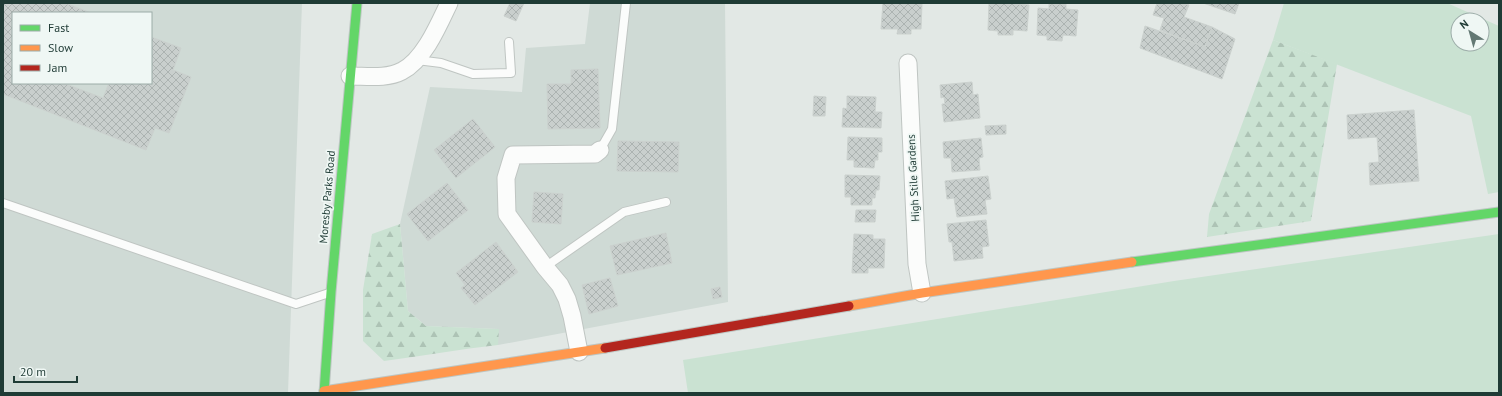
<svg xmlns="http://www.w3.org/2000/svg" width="1502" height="396" font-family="'PT Sans',sans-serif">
<defs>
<pattern id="forest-firs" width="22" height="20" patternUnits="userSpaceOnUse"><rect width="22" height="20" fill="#cae2d2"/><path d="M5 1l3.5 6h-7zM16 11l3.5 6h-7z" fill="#adc3b5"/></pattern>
<pattern id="building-cross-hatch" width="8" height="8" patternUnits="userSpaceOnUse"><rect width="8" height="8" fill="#c9cfcd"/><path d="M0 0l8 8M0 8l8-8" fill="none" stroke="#acb3b1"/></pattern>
</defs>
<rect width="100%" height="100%" fill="#e2e8e5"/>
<!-- built -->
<path fill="#cfdad5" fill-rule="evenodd" d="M3,3H302L288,393H3ZM13,13H151V83H13Z
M590,3H725L728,302L498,345V329L426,326L408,311L400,224L430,87L522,92L526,48L585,44Z"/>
<!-- grass -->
<path fill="#cae2d2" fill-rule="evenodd" d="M1284,3H1447L1499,26V192L1488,194L1471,116L1273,40ZM1458,20H1482V44H1458Z
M1499,234V393H688L683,360L1174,281Z"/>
<!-- forest -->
<path fill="url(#forest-firs)" d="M1273,40L1337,64L1311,221L1207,237L1209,214Z
M400,224L408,311L426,326L499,329L498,345C460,349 422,356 384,361L363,341V290L372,234Z"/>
<!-- building -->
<path fill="url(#building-cross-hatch)" stroke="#cbd1ce" d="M3,3H65L91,13H13V83H63L103,98L109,83H151V37L181,48L173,70L191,77L169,133L155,128L146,150L3,94Z
M510,3H524L516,21L504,16Z
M883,3H922L921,29H911V34H897L898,29H881Z
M989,3H1017V4L1029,5L1027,31L1013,30V35H998V31L988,30Z
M1157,3H1184L1189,5L1184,17L1212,27L1205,47L1160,30L1164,18L1153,15Z
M1203,3H1239L1235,14Z
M1049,4H1066V9L1078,10L1076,36L1063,35L1062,41L1047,40V36L1037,35L1038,8L1049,9Z
M1145,26L1205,47L1212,27L1235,39L1222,79L1140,48Z
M598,69L600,128L548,129L547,84H571V70Z
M972,82L973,95L978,94L980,118L944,122L942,104H945L944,97L941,98L940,85Z
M814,96L826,97L825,116H813Z
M847,96L876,97L875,112H882L881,128L842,127L843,108L847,109Z
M1414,110L1419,181L1370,185L1369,163L1379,162L1377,137L1348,139L1347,115Z
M473,119L495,147L456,178L434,150Z
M1006,125V134L986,135L985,126Z
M848,137L882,138V152H878V160H875L874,168L854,167V160H847Z
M981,138L983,157L979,158L980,170L952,172L951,158H944L943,142Z
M618,141L679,142L678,172L617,171Z
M845,175L880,176L879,190H876L875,198H872V205H851V197H845Z
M988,176L991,199L985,200L987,214L957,217L954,198L947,199L945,181Z
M447,183L468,210L428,241L407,214Z
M534,192L563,194L561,224L532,222Z
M856,210H876L875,222H855Z
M986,220L989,246L982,247L983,258L954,261L952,242H949L947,224Z
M666,233L672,263L617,275L610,246Z
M854,234L873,235V239H885L884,268H868V273H852Z
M496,242L518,272L475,305L461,288L465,285L456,273Z
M610,278L618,306L589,314L582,285Z
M720,287L722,297L713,299L711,289Z"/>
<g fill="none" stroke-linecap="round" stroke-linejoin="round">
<defs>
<path id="lane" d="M417,60L441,63L473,74L511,73L509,42
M600,150L612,129L626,3
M3,203L296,304L329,293
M545,267L624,212L666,202"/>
<path id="street" d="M908,63L917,264L922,293
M350,76C367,76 387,79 402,71C424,60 439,24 449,3
M579,352L572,316L567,299L560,285L545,267L507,214L506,178L513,155L595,154L600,150"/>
<path id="fast" d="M1132,262L1499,212
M324,393L331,292L357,3"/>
<path id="slow" d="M849,306L922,293L1132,262
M324,391L605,348"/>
<path id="jam" d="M605,348L849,306"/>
</defs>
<!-- lane casing -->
<use href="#lane" stroke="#bfc5c2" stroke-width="10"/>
<!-- street casing -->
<use href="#street" stroke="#bfc5c2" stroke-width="19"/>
<!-- fast casing -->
<use href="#fast" stroke="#bdc6c3" stroke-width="11"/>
<!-- slow casing -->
<use href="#slow" stroke="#bdc6c3" stroke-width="11"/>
<!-- jam casing -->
<use href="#jam" stroke="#bdc6c3" stroke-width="11"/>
<!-- lane -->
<use href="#lane" stroke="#fbfcfb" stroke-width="8"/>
<!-- street -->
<use href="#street" stroke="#fbfcfb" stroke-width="17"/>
<!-- fast -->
<use href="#fast" stroke="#63d668" stroke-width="9"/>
<!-- slow -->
<use href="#slow" stroke="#ff974d" stroke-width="9"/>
<!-- jam -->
<use href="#jam" stroke="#b3261e" stroke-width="9"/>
</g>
<g text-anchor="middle" stroke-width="3.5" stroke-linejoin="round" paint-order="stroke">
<!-- street labels -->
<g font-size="11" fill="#1f3b35" stroke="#eff7f4">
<text transform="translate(913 178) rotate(-93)" y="4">High Stile Gardens</text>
<text transform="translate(327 197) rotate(-85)" y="4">Moresby Parks Road</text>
</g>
</g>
<!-- border -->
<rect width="1502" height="396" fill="none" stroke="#1f3b35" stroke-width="8"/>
<!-- legend -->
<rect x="12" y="12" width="140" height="72" fill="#eff7f4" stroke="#9caca8"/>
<rect x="20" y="25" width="20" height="6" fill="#63d668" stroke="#9caca8"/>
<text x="48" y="32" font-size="12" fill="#1f3b35">Fast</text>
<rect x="20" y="45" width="20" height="6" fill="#ff974d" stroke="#9caca8"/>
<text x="48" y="52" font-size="12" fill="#1f3b35">Slow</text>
<rect x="20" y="65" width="20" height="6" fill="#b3261e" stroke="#9caca8"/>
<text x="48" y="72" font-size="12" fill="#1f3b35">Jam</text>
<!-- north arrow -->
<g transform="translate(1470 32) rotate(323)"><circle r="19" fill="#eff7f4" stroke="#9caca8"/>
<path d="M0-3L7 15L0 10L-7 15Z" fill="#637873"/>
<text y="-6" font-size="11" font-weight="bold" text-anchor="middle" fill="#1f3b35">N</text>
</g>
<!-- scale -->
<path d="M14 376v6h63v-6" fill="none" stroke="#1f3b35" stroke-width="2"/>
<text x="20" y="376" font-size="12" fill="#1f3b35" stroke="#eff7f4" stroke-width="3" paint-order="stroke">20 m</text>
</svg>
